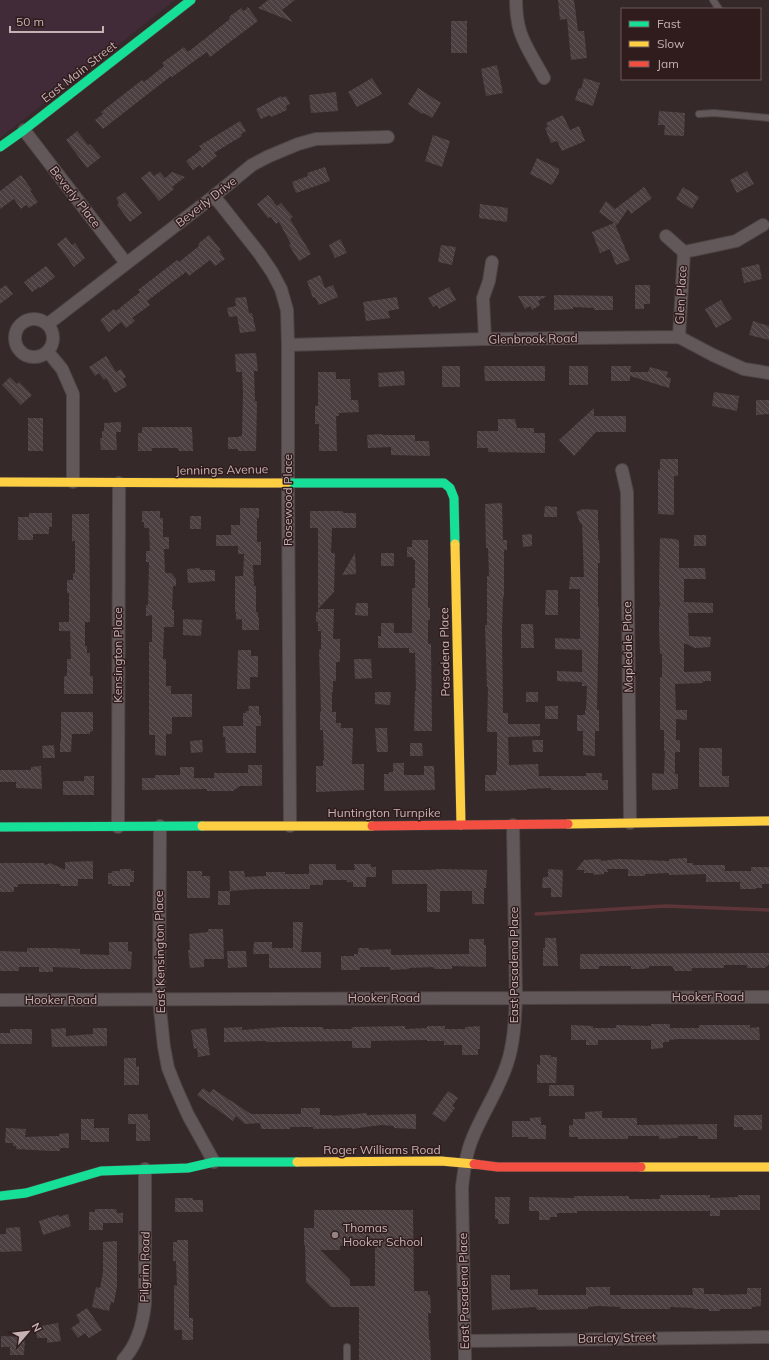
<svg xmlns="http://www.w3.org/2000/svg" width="769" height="1360" font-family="Mulish,sans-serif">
<defs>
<pattern id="building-back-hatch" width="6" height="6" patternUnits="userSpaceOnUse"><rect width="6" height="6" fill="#4c4041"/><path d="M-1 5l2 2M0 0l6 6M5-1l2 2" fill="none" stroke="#64595a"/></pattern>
</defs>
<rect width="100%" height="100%" fill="#352929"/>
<!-- park -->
<path fill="#412b39" d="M0,0H175L0,138Z"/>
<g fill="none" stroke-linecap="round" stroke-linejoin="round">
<!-- stream -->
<path stroke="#5e3538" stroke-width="3.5" d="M536,914L665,906L769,910"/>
</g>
<!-- building -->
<path fill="url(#building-back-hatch)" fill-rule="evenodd" d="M268,0H295L282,10L293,22L258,8Z
M558,0H574L578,31H584L587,58L571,60L567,19L560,20Z
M248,7L258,21L210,57L207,52L172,77L171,76L103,129L95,120L103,114L101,112L142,80L144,82L164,66L162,63L184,47L188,52L230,19L229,17L241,8L244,11Z
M451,21H467V53H451Z
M497,65L503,93L486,96L481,69Z
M372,78L382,94L357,107L348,92Z
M584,78L600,83L593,106L575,100L579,88L581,89Z
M418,88L441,103L432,118L424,113L422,114L408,104Z
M336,92L338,111L311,113L309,95Z
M281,96L282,98L286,96L290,104L286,106L287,110L271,117L270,115L261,119L256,109Z
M659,111L685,113L684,136L664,135L665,125H658Z
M563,115L570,130L579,126L585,141L562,151L557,141L551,143L545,128L548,127L546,123Z
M240,121L246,131L241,134L242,136L214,153L217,156L202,168L200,165L193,170L186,161L202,149L199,146Z
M77,131L88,145L90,144L101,157L87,168L66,140Z
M433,135L450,141L442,167L425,161Z
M537,158L559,169V173L552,185L530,174Z
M325,167L330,181L296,193L292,182L308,176L307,173Z
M150,171L154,176L160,172L165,178L172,172L185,177L172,187L174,189L159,201L141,178Z
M747,171L754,184L737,193L730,180Z
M21,175L32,190L30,191L38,202L29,208L26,205L21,209L14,199L0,209V191Z
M644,187L652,198L631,214L628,209L617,225L615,224L630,260L616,265L610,249L600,253L592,232L614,223L599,212L606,201L615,209Z
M683,187L699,197L692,209L676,199Z
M125,192L142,213L130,222L117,205L119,203L116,198Z
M268,195L277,206L281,203L293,217L290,219L311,254L299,261L289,245L291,244L279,222L276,224L271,217L268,218L257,204Z
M480,204L508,208L507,222L479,218Z
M209,235L221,250L219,251L225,259L215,266L210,260L189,276L186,272L147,301L150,305L132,318L135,321L126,328L121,322L109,332L100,320L114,309L116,311L140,292L138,290L177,260L179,262L199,246L198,244Z
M66,237L72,245L75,243L85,258L74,267L57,244Z
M340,239L347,253L335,258L329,245Z
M441,245L456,247L452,265L438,262Z
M759,264L762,279L744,283L741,268Z
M46,266L55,277L40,288L39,287L32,292L24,282Z
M320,275L325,288L333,285L338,297L319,305L315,297L313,298L307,281Z
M6,285L13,294L0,304V289Z
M635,285H650V304H644V309H635Z
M449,287L456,300L439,309L437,305L433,307L428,298Z
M554,295L613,296V310H594V308L573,307V309L554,310Z
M518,296H547L538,301L540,305L532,310L530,306L525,309Z
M246,297L249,313H252L256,331L240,333L237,316L229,317L227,308L236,306L235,298Z
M397,297L399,309L388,311L390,318L366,321L363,302Z
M721,300L732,319L716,328L705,309Z
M753,321L769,326V340L749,335Z
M256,353L258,371H254L255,401H257L256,451H238V449H228V437H239V436H242L243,392L242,372H236L235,354Z
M106,356L116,372L121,369L126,377L123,379L127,386L115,393L106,378L104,380L99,373L95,376L89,367Z
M442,366H460V387H442Z
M484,366H545V381H485Z
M569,366H588V385H569Z
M611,366H631L630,372H648L650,367L668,372L666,377L671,378L669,388L630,376V381H611Z
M404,371L405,385L379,387L378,373Z
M318,372H336V379H350L351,400H358L359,412L339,413V416H336L337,451H319V424H315V406H318Z
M10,377L17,384L19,382L32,395L21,405L2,385Z
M714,392L739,396L737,411L712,406Z
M756,400H769V414L756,415Z
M594,408V416H626V432H596L574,456L559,440Z
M28,418H43V451H28Z
M498,419H515L517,428H534V433H545V453L488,452V448H477V431H498Z
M121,422V432H116L117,450H101L100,438H102V431H104V423Z
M142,427H192L193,451H179L178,448H152V451H138V433H142Z
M382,434V435H415V441H429L430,456L391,455V447L368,448L367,435Z
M660,459H678V476H674V515L658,514V469L660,470Z
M502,503L503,540H507V550H504V597H503L502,631L503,713H508V724H540V736L508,737L509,765L538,764L539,776H586V773H602V780H608V790H551V788L527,789V790L485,791V775H496V771H497V732H487L488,687H487L485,625H487V576H489L488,548H486L485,504Z
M545,506L557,507V517H544Z
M240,508H259V518H257V542H261V565H253L254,586H256V612H258V618H259V630H242V619L236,620V612H235V576H243L244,554H238V546H216V535H231V525H240Z
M583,509L598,510V540H599L600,563H598V607H599L597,710H599V731H595V756L583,755V731H577V715H585V710H586L587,686H582V682L557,681V671L582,672V650L555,649V638L580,639V589H569L570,577H584L582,524L580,523L576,512Z
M142,511H160V518H163V537H169V549H164L165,573H171L176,579V586H173L172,610H174V627H164L163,659H166V686H171V694H192V717H172V734H166V756L155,755V735H149V642H152V615L146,616V605H148L149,562H146V551H150L149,528H144V522H142Z
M310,511H342L344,513H356V528H332L331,553H335L334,592L318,609V528H310Z
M29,513H52V527H49V534H33V540H18V517H29Z
M72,514H89L90,599V622H85V646H87V653H90V676H93V694H64V677L67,675V659H71L70,631H59V622H69V593H67V580H73V573H75V541H72Z
M190,516H201V529H190Z
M532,534V546L523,547L522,535Z
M694,535H706V546H694Z
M660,538L676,539L679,541V568H705L706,579H684V602L713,603V613H688L689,636L711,637L710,647L695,648L684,643V672L711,671V681H703V683L675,684L676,710H687V720L676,719V740H680V752H675V774H678V789H672V790H652V773L664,774L665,751H664V730H660V677H662V654H660L659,628V607H660L659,586Z
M412,540H428V608H430V620H428V644H431L432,731H414L415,691H416L415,653H409V648H378V636H381V623H394V633H412V588H415V560H413V557H407V547H412Z
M355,553L356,574L342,575Z
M381,553H394V566H381Z
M200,568V570H215V581L188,583L187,569Z
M546,590H558V615H545Z
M356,603H368V616L355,615Z
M318,609H334L333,639H340V662H336V681H333V692H332V712H336V723H341V728H353L352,764H364V790L316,792V766H323V760H324L323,730H320V712H321L319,650L321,649V631H318V622H316V612H318Z
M183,619L202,620L201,636L183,635Z
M521,624H533L534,648H521Z
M238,650H251V656H258V677H250V689H237Z
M354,659H371L372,678L355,679Z
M375,692H391L390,705L375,704Z
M526,692H538V702H526Z
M248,706H259V715L261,716V726H256V753H226L225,737H223V726H243V713H246V711H249Z
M545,706H558V719H545Z
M61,712H93V731L90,732V734H72L71,752H60V741H61Z
M375,728H387L388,752H377Z
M202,740L203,752L191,753L190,741Z
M532,740H543V752H533Z
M410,743H422L423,756H410Z
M54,745L55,758H43L42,746Z
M699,748H722V776H729V787H699Z
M393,763H404V775H424V766H434L435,790L384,791V774H389V772H393Z
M248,765H262V786H240L233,791H207V789L142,790V778H155V775H180V767H194V778H214V773H248Z
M41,766L42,789L16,788V782H0V770H31V767Z
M84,776H94V795H63V781H84Z
M687,858V863H693V865H725V871H751V867H769V884H762V888H756V889H740V882H706V874L669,875V873L645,874V876H628V869H607L608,872H604V874L594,875L593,873H584V870H576L584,860L600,859L602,861L617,859L669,861V859Z
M93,861V879H78V886H60V884H18V887H14V892H0V863H44L45,865L50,863L65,870V862Z
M309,864H336V870H355L354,864H371V867H376V877H366V887H353V882H347V880H323V885H310V889H256L230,891L229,871H244L245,877L266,876V872H285V874H309Z
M120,869H131V871H134V882H130V886H112V884H108V873H112V871H120Z
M438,869L487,870L486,888H484V904H472V891H440V912H427V884H392V870H430Z
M548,869L563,870L562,897H551V888H542L543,877H548Z
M187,871H202V876H210V898H187Z
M218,891H230V905H218Z
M293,922H303L301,952H321V968H269V954H253L254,942H272V948H293Z
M208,929H223L224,959H204V967L190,968L188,950H190L189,934L208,932Z
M545,938H556L558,966H543V948H545Z
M469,939H484V945H486V967L452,966V969H435L433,967L409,968V969L390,970V967H360V970H341V956H354V954H358V948H369V950L391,949V955L469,954Z
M109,942H128V951L132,952L131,969H80V968L53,967V972H39V967H19V971H0V951L27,952V948H53L80,949V954L109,955Z
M227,951H246L247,967L228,968Z
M769,953V964L765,968H747V965H724V968H692V971H675L672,966H649V968L642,969H631V966H599V969H580V954Z
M651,1024H670V1028H699V1025H750V1028L759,1027L760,1040L679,1039L669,1040V1042H663V1048L651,1049V1040H598V1045H586V1040H571V1025L593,1026V1028H616V1025L651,1026Z
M405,1026V1029L427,1028V1026H445V1029H465V1027L480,1026V1049H478V1055H462V1045H444V1041H427V1040L371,1041V1048H352V1041L267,1042V1041L224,1042V1028L242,1027V1030L282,1027H323V1029H352V1027Z
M66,1028V1036L93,1034V1028H107V1046L52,1047L51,1029Z
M206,1028L210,1055L198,1057L197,1048L194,1049L191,1030Z
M10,1029H32V1044H0V1033H10Z
M540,1055H551V1057H557L556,1083H537V1064L540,1065Z
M124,1058H136V1067L139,1066V1085H124Z
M549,1085H574V1096H549Z
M203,1088L210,1093L213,1089L251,1114H301V1108H320V1115H332V1116L367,1113V1115L416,1114V1129L394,1128V1126L381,1125L352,1129V1128L313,1129V1127H290V1129H261L260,1123L245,1124L236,1116L233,1121L208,1103L197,1095Z
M448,1091L458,1098L452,1106L455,1108L445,1122L432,1114Z
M602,1111V1118H637V1125L717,1124V1139H698V1136H678V1138L659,1139V1136H628V1139H578V1137H569V1125H573V1119H585V1112Z
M128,1114H148V1120H150V1141H136V1124H128Z
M734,1115H762V1130H743V1127H734Z
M541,1117V1125H546V1139H528V1137H512V1121H530V1118Z
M81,1119H94V1128H109V1142H90V1140H81Z
M6,1128L26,1129L25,1137L53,1136H59V1134L69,1133V1148H60V1151H52L16,1149V1146H13V1143H5Z
M660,1195H710V1198L738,1197V1195H760V1210H720V1216H710V1211H577V1213H557V1217H550V1220H539V1211H529V1197L574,1198V1196H629V1199H660Z
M495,1197H510L509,1224H498V1219H495Z
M175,1198H193V1200H203V1212H175Z
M95,1209H116L117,1213H123V1223H103V1230H89V1212H95Z
M314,1210H413L414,1291H428V1295H430L431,1313H428L429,1340H430L431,1360H359V1307H331L306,1282L305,1245H304V1228H314ZM340,1246H375V1286H350V1280L320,1250H340Z
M68,1214L71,1226L43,1235L39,1221L58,1215L59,1217Z
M20,1227L22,1251L0,1252V1234H6V1228Z
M177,1240H188L189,1318H193V1340H182V1330H174V1285L177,1286L176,1261H173V1242H177Z
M117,1241V1286L114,1303L111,1302L109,1311L92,1307L96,1287L100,1288L103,1272V1242Z
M491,1275H510V1290L538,1289V1295H586V1287H610V1295H693L692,1288H704V1294H720V1295L747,1294V1288H761V1306L752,1307V1309H720V1311H709V1309H693V1308L670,1307V1309H620V1307L598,1306L588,1307V1309L538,1310L535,1307L492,1310Z
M87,1308L102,1330L89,1338L85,1333L78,1338L71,1328L80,1322L76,1315Z
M58,1323L61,1341L47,1343V1338H37L35,1327Z
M1,1336L25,1337L24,1355H10V1347H1Z"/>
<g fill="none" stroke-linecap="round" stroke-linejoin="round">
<defs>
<path id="lane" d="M713,0L719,9
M699,114L714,113L769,118
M347,1347V1360"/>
<path id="street" d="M516,0C516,10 517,21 520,31C525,47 536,63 544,78
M24,130L126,263
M214,196L259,253L272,272L281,289L287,310L288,345V482L290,826
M666,236L684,252L679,337
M684,252L736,241L763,225
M15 338a19 19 0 1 1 38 0a19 19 0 1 1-38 0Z
M48,324L214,196L252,165L267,157L298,144L316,139L388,137
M485,339L483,298L489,281L492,262
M288,345L485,339L679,337L713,355L744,369L769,373
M48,352L62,369L73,394V482
M622,470L627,492L630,823
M160,826L159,1000L164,1047L168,1068L176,1088L188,1115L214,1162
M118,827L119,483
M0,1000L769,997
M465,1341L769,1337
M123,1360C138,1344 143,1324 145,1303V1169
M465,1360L462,1187C464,1172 465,1157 471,1142C481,1115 498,1092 507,1064C514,1044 515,1019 516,998L513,825"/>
<path id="fast" d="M0,147L24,130L191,0
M287,483H444L450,488L454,498L455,544
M0,827L202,826
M0,1196L26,1193L101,1171L188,1168L214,1162H297"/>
<path id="slow" d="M0,482L287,483
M455,544L461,825
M568,824L769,821
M202,826H372
M297,1162L441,1161L474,1164
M641,1167H769"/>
<path id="jam" d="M372,826L568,824
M474,1164L498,1167H641"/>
</defs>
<!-- lane casing -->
<use href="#lane" stroke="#4e4545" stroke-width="8"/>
<!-- street casing -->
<use href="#street" stroke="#4e4545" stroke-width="14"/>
<!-- fast casing -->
<use href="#fast" stroke="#4e4545" stroke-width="10"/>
<!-- slow casing -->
<use href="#slow" stroke="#4e4545" stroke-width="10"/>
<!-- jam casing -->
<use href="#jam" stroke="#4e4545" stroke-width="10"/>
<!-- lane -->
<use href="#lane" stroke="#635859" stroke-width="6"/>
<!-- street -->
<use href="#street" stroke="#635859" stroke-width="12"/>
<!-- fast -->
<use href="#fast" stroke="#16e098" stroke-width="9"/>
<!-- slow -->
<use href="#slow" stroke="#ffcf43" stroke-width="9"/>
<!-- jam -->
<use href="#jam" stroke="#f24e42" stroke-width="9"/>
</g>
<!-- markers -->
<circle fill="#948283" stroke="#301c1d" stroke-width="1.5" cx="335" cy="1235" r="4"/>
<g text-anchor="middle" stroke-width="3" stroke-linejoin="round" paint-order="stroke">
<!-- street labels -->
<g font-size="12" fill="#c7b2b3" stroke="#301c1d">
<text transform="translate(79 72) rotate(-38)" y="4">East Main Street</text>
<text transform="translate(75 197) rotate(52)" y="4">Beverly Place</text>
<text transform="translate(206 202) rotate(-38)" y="4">Beverly Drive</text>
<text transform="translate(681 295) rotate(-87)" y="4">Glen Place</text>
<text transform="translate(533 339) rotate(-1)" y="4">Glenbrook Road</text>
<text transform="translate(222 470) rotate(-1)" y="4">Jennings Avenue</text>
<text transform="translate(288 500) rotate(-90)" y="4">Rosewood Place</text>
<text transform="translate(628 647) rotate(-91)" y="4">Mapledale Place</text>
<text transform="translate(445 652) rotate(-91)" y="4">Pasadena Place</text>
<text transform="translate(118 655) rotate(-90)" y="4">Kensington Place</text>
<text x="384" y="817">Huntington Turnpike</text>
<text transform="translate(160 952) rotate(-91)" y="4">East Kensington Place</text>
<text transform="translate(514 965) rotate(-90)" y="4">East Pasadena Place</text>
<text x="708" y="1001">Hooker Road</text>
<text x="384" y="1002">Hooker Road</text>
<text x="61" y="1004">Hooker Road</text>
<text x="382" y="1154">Roger Williams Road</text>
<text transform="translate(145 1267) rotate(-89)" y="4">Pilgrim Road</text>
<text transform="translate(464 1291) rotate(-91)" y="4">East Pasadena Place</text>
<text transform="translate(617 1338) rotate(-1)" y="4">Barclay Street</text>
</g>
<!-- poi labels -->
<g font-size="12" fill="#c7b2b3" stroke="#301c1d" text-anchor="start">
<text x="343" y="1232">Thomas<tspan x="343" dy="14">Hooker School</tspan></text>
</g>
</g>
<!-- legend -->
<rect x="621" y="8" width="140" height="72" fill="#301c1d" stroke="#6c5859"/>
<rect x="629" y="21" width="20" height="6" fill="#16e098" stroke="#6c5859"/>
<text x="657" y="28" font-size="12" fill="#c7b2b3">Fast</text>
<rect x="629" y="41" width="20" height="6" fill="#ffcf43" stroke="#6c5859"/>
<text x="657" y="48" font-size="12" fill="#c7b2b3">Slow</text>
<rect x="629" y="61" width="20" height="6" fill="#f24e42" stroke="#6c5859"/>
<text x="657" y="68" font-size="12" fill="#c7b2b3">Jam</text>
<!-- north arrow -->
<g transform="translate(28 1332) rotate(62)" stroke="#301c1d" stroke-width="3" paint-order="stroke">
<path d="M0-3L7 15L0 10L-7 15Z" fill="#c7b2b3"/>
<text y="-6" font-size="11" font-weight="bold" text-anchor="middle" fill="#c7b2b3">N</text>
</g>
<!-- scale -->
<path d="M10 26v6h93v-6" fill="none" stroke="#c7b2b3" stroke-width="2"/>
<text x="16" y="26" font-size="12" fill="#c7b2b3" stroke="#301c1d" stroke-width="3" paint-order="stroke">50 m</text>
</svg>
